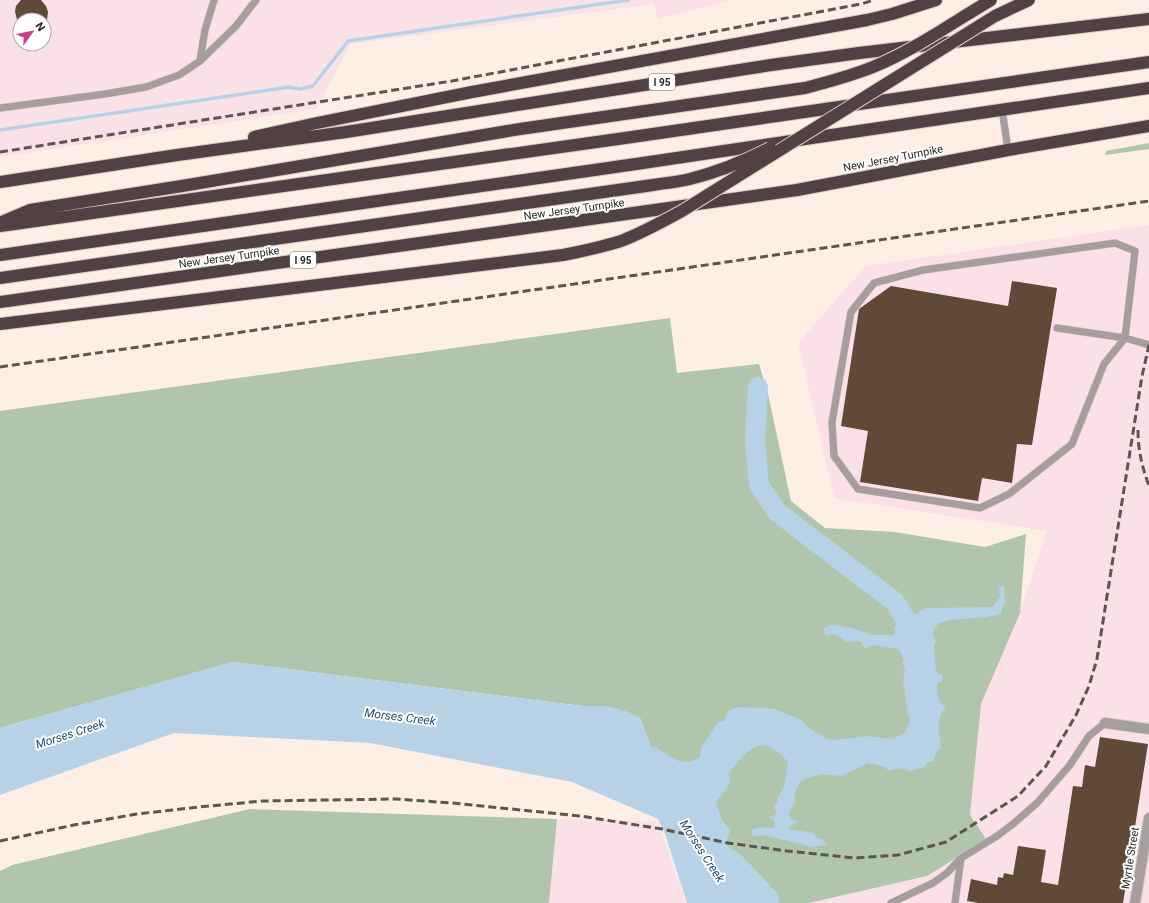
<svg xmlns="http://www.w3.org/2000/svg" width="1149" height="903" font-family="Roboto,sans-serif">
<rect width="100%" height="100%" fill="#fdefe5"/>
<!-- industrial -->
<path fill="#fae0e7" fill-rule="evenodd" d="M0,0H731L658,19L654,4L351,44L316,109L0,157ZM20,20H44V44H20Z
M1149,225V903H809L927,876L970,816L981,704L1020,613L1047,531L834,498L798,343L866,266Z
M557,819L658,821L686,903H549Z"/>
<!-- green -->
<path fill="#b1c5ac" d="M1149,143V149L1105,155L1106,151Z
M670,318L677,373L759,364L768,394L791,501L825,528L895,532L985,547L1026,534L1020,613L981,704L970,815L986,839L927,876L809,903H779L777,894L756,871L739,854L726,846L727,837L730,830L722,821L719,814L651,747L640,718L627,712L605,706H582L233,662L0,728V411Z
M250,809L557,819L549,903H0V871L12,865Z"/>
<!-- water -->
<path fill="#b7d1e7" d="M1004,585L1005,603L1002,608V611L1001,614L986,617L951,620L939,623L934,629L933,636L936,641L934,646L936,672L942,675L943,680L937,684C937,692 937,698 942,704L945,705V708C935,718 940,737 941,749L938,750L934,758V762C929,761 927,762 925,767L910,771L901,768L888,771L886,767L868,763L841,776L821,774L807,778L800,782L794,795L796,800L789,813L791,819L799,822L788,827L789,829L813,833L818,839H823L826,845L813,847L763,835L752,836V830C760,826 767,828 775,828L774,820L766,816L774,817L777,811L774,807L777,803L778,796C786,790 786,772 788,762C760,730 749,749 728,774L731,778L728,787L716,802L722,821L730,830L727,837L726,846L739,854L756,871L777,894L779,903H687L665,834L658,819L572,782L370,743L174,733L0,795V728L233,662L582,706H605L627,712L640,718L651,747H655C672,757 682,769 700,757L701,747L719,721H724L729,710L739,707L763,708L775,709L800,719L809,728L827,739L837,740L865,736L893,739L906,732L910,720L908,714L903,681L905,670L902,662L904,660L899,649L872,645L865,649L860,641L845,642C842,636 838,635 832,634L829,636L825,635L823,629L829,625H834L856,629L871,635H893L895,631L894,627L926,608L992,607L1000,597L999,588Z"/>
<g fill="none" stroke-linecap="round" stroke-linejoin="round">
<!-- stream -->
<path stroke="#b7d1e7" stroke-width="3.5" d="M0,130L289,87L300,89L313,86L348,41L628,0"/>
<!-- river -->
<path stroke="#b7d1e7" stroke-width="20" d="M758,387L755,442L759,485L777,512L895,602L913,632L915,644"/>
</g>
<!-- building -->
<path fill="#614938" d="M21,0H41L46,6L48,12L47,20H17L15,11L16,6Z
M1012,281L1057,288L1032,445L1017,444L1012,483L982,478L978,501L860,482L868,431L841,426L859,309L891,286L1008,306Z
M1100,737L1148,744L1123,903H978L967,901L971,879L997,885L998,877L1003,878L1004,873L1013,875L1018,846L1046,850L1041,882L1058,885L1073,786L1082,787L1085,765L1095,767Z"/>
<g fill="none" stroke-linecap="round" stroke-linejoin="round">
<defs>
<path id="lane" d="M200,60L205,30L214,0
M0,108L105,94L146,87L179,75L200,61L236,26L256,0
M1002,109L1008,150
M1115,243L1135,251L1125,338L1104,364L1072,444L1009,494L980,508L858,489L834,456L832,422L851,312L874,283L923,270Z
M1057,328L1125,338L1149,345
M891,903L933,883L947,873L961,858
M955,903L961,858L997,836L1013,824L1037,803L1070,765L1089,736L1105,723"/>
<path id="street" d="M1105,723L1149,729
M1135,903L1149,818"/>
<path id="highway" d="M254,137L317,123L472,92L867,20L892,14L936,0
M0,182L177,155L346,132L771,65L859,53L1149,19
M4,221L30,210L182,186L520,129L805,88
M0,226L632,137L1149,62
M0,255L636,164L1149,88
M0,302L797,190L1008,150L1149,126"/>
</defs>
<!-- lane casing -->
<use href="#lane" stroke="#d8cbc2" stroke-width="8"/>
<!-- street casing -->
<use href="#street" stroke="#d8cbc2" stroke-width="12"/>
<!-- highway casing -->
<use href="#highway" stroke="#d8cbc2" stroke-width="14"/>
<!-- lane -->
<use href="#lane" stroke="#a69e9e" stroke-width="7"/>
<!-- street -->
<use href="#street" stroke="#a69e9e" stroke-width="10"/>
<!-- highway -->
<use href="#highway" stroke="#504243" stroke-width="12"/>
<!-- rail -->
<path stroke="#5c5550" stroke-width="3" stroke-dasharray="8 4" stroke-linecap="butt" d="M0,152L452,81L861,4L874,0
M0,367L1149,201
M1138,430C1138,451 1142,466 1149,486
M0,841L74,825L137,814L199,807L262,801L396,799L452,803L580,816L662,829L728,843L787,851L855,858L898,855L946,842L1018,796L1046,766L1076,715L1089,686L1097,659L1142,376L1149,345"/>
<defs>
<path id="highway-bridge" d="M805,88C828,82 851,76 873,67C914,50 952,23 991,0
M0,278L653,185C665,183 678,182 690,179C718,172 745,161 770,148
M0,324L563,255C583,251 602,247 621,241C642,233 662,222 682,211L995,16L1029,0"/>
</defs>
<!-- highway-bridge casing -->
<use href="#highway-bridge" stroke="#d8cbc2" stroke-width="14" stroke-linecap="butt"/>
<!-- highway-bridge -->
<use href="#highway-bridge" stroke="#504243" stroke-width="12"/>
</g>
<g text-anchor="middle" stroke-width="4" stroke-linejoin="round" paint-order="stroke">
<!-- shield labels -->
<g fill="#fff" stroke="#6c6866" stroke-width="1">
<rect x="649" y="74" width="26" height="16" rx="3"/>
<rect x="290" y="252" width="26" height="16" rx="3"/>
</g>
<g font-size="10" font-weight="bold" fill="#2d2824">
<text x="662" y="86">I 95</text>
<text x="303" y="264">I 95</text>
</g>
<!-- street labels -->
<g font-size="11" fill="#2d2824" stroke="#fff">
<text transform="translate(893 158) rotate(-11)" y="4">New Jersey Turnpike</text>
<text transform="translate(574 209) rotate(-8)" y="4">New Jersey Turnpike</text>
<text transform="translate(229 257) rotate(-8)" y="4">New Jersey Turnpike</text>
<text transform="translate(1130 858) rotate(-81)" y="4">Myrtle Street</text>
</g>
<!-- water labels -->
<g font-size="12" font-style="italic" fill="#244c6d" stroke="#fff">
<text transform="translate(400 717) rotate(7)" y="4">Morses Creek</text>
<text transform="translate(70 734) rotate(-18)" y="4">Morses Creek</text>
<text transform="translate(702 851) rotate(57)" y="4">Morses Creek</text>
</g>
</g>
<!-- north arrow -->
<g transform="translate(32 32) rotate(57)"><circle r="19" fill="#ffffff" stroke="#aba9a7"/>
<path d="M0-3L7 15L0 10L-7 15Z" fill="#c64288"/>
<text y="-6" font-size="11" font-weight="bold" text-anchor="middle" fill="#2d2824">N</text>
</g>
</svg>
